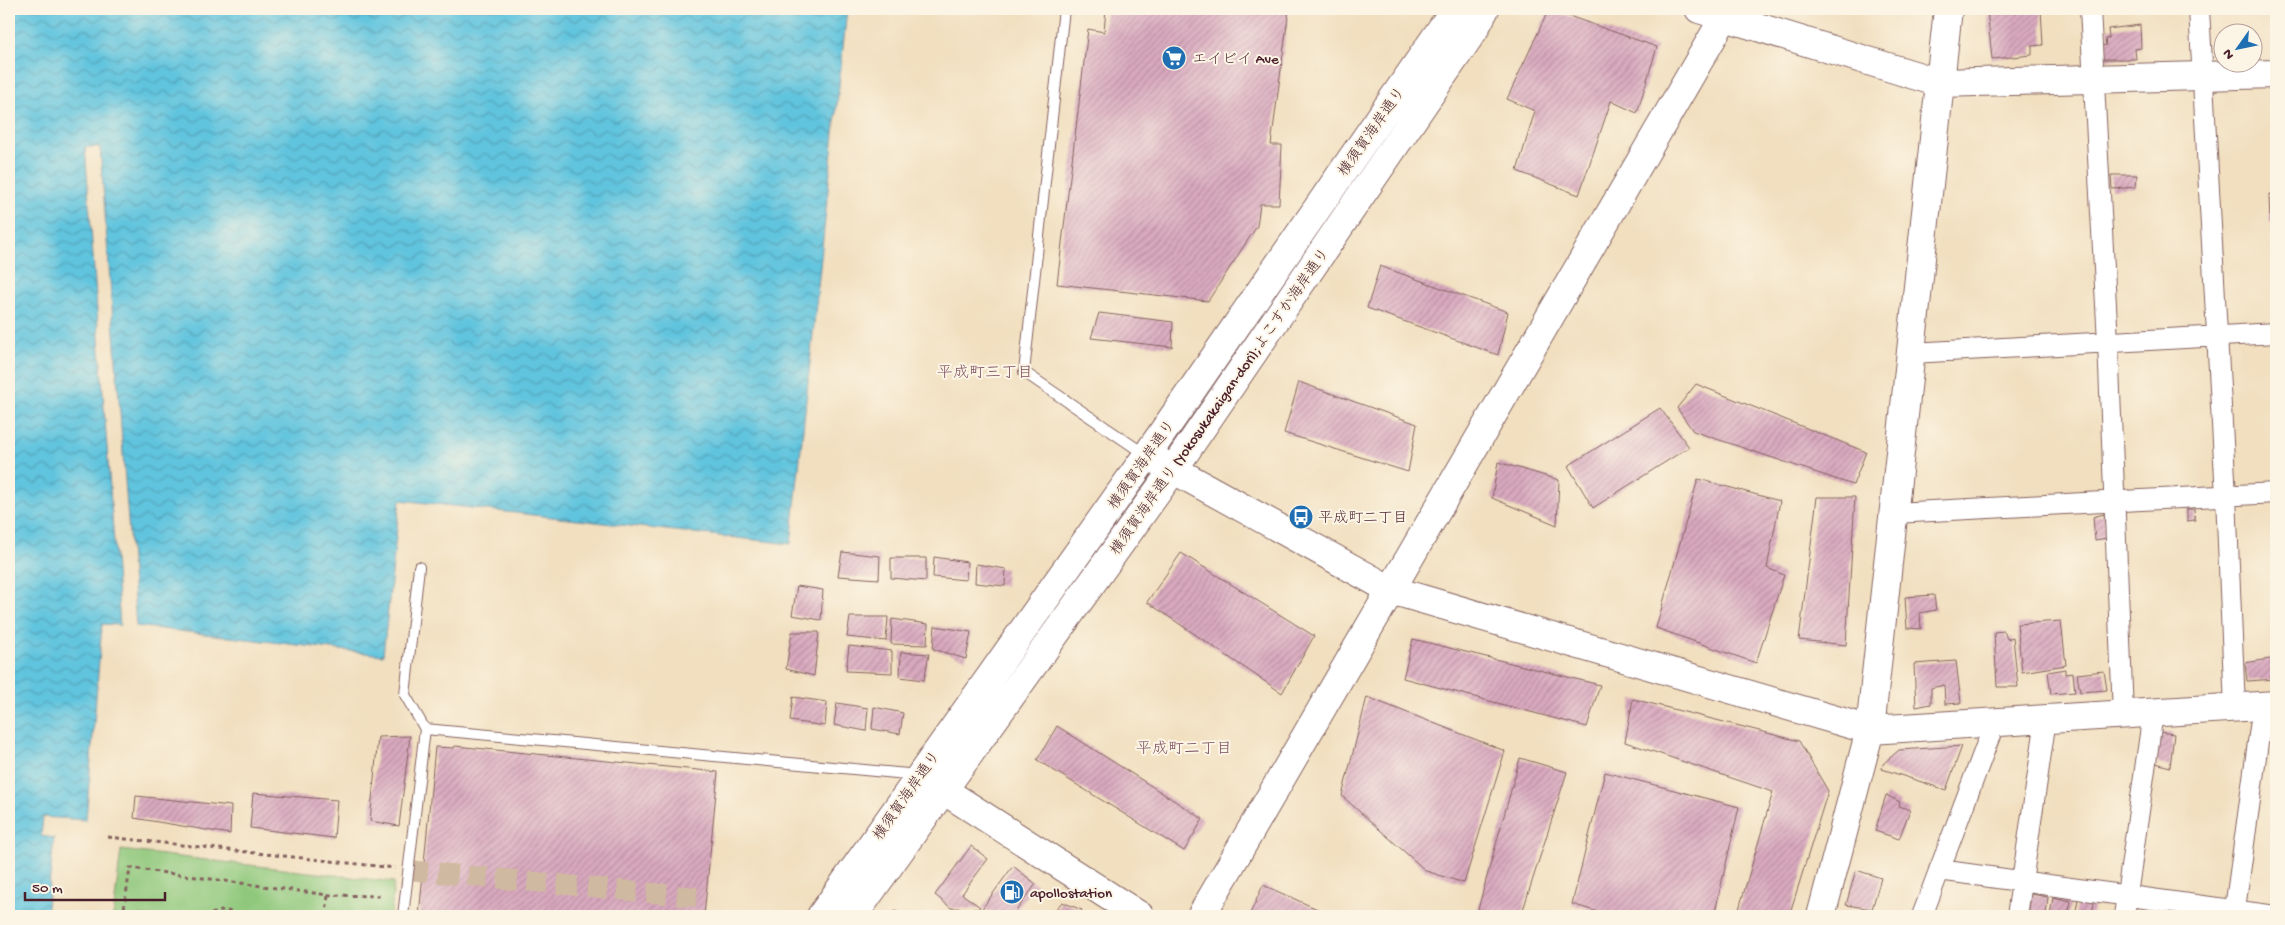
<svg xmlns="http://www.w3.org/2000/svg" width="2285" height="925" font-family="'Gochi Hand','Klee One',sans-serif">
<defs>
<pattern id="water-waves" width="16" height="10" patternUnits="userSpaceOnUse" patternTransform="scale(1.25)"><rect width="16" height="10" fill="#60c4de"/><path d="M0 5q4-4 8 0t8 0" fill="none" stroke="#519fb4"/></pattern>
<pattern id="building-hatch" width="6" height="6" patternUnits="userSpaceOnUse" patternTransform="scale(1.25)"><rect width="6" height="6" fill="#daaac0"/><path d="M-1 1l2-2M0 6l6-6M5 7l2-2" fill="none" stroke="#b38a9c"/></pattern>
</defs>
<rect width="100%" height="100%" fill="#fcf5e5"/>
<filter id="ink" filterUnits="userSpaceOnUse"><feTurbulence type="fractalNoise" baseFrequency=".02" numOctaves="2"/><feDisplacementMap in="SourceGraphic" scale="10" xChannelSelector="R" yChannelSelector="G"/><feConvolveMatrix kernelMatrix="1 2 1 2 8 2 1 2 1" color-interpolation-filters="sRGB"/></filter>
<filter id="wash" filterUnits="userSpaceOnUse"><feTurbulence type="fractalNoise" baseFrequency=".0096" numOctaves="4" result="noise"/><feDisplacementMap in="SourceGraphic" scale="20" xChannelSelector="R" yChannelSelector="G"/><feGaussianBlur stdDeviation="1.12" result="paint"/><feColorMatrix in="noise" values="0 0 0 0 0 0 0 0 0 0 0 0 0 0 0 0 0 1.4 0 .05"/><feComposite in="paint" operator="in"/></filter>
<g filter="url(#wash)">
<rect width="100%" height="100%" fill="#f1dfbf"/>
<!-- green -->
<path fill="#8fc87c" stroke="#6c7454" d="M121,850L394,882L391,916H113Z"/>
<!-- water -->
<path fill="url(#water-waves)" stroke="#557284" d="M9,9H847L791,544L400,500L383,655L136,626L100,147H85L120,625L102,624L86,820L43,817L41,836L54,838L46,916H9Z"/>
<g id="blocks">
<!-- building -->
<path fill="url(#building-hatch)" d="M1106,9H1289L1271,145H1282L1279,204H1260L1257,226L1208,301L1057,284L1088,29L1104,32Z
M1549,9L1657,47L1637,113L1611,101L1579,195L1517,171L1535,111L1507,99Z
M1987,9H2041L2043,45L2032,46V55L1992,59Z
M2140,25L2141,48L2135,49L2136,59H2103L2101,46L2106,45L2105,39L2109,38L2108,29Z
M2111,175H2137L2136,187L2112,189Z
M2269,194H2276V223H2270Z
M1380,266L1508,312L1498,355L1367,308Z
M1099,313L1173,322L1172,347L1091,338Z
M1299,382L1417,424L1408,472L1284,433Z
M1696,384L1866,452L1853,485L1693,431L1677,408Z
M1660,408L1689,447L1593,508L1568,466Z
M1498,462L1559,480L1557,525L1492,498Z
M1698,479L1780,501L1767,568L1784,575L1756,663L1656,628Z
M1817,497H1855L1846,645L1799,640Z
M2187,509H2194L2195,520L2187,521Z
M2104,514L2107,538L2095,540L2093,517Z
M842,552L880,556L879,579L838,576Z
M1181,553L1314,636L1282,693L1147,602Z
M934,557L967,562L966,580L933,577Z
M891,558H926V581L891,578Z
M976,564L1006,569L1005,586L975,583Z
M797,586L823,590L821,620L792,615Z
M1934,595L1936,610L1920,613L1921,629L1907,628L1905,597Z
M850,617H888L886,641L847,637Z
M892,619L928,624L927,645L891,644Z
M2061,621L2066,665L2022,672L2017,624Z
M935,626L971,632L966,659L933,649Z
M2004,631L2007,639L2013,637L2018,687H1997L1994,632Z
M792,632H819L814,676L786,669Z
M1413,639L1600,685L1587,727L1403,678Z
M849,646L892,651V673L846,671Z
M901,652L929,654L924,680L900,677Z
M2276,658V679L2247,681L2245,663Z
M1956,661L1961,703L1945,704L1944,685L1931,688V704L1916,707L1914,664Z
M2065,669V674L2073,673L2075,692L2051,694L2048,672Z
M2104,671L2107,690L2080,692L2077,674Z
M793,697L827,702L825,726L790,721Z
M1367,697L1505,751L1464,883L1426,871L1342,796Z
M1633,699L1799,741L1828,791L1789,916H1737L1773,792L1625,742Z
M837,703L868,708L866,731L834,725Z
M874,707L903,713L900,734L872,729Z
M1057,726L1203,819L1184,851L1037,760Z
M2159,732L2174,734L2170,767L2156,763Z
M410,736L399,826L370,821L378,737Z
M455,746L718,772L704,916H419L435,747L454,748Z
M1962,746L1946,790L1882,769L1883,764L1899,750Z
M1520,758L1567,772L1521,916H1496L1478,909Z
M1605,772L1739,807L1714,916H1611L1572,904Z
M253,793L337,800L334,838L250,828Z
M1886,795L1900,802L1899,806L1910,810L1899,839L1875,831Z
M136,796L231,806L230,834L134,818Z
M971,846L988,859L962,894L980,907L978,909L951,908L935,895Z
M1013,866L1036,884L1013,915L981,910Z
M1856,870L1881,878L1872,909L1846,905Z
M1263,885L1333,916H1249Z
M2031,894L2048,897L2046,916H2028Z
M2053,897L2071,901L2068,916H2050Z
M2078,899L2094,901L2092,916H2075Z
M1062,902L1082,910L1078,916H1050Z
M1844,911L1859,916H1843Z"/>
</g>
</g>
<g filter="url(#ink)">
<use href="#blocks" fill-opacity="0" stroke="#84625f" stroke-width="1"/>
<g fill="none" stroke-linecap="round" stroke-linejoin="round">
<!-- street-tunnel -->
<path stroke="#d0b9a1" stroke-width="20" stroke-dasharray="20 10" stroke-linecap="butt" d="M408,870L706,898"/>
<defs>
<path id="lane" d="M1064,9L1024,372L1146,455
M419,567L405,695L425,729
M403,916L425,729L918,775"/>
<path id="street" d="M2090,9L2108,342L2123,714
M2199,9L2226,496L2235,708
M1911,353L2276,333
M1894,513L2276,493
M1939,870L2276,916
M1922,916L1995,722
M2017,916L2046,719
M2124,916L2153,713
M2234,916L2263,706"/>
<path id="secondary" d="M1699,9L1940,83L2276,74
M1147,455L1391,590L1870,730L2276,705
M929,781L1140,916
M821,916L1147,455L1455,9
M853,916L1173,470L1474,30L1485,9
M1201,916L1725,16L1726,9
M1821,916L1870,730L1948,9"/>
</defs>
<!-- lane casing -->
<use href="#lane" stroke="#84625f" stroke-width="12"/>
<!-- street casing -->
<use href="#street" stroke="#84625f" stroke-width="22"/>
<!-- secondary casing -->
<use href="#secondary" stroke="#84625f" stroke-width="30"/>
<!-- path -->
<path stroke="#84625f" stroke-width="3" stroke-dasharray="4 4" stroke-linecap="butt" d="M108,837L395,868
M894,912L907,916
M123,916L130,868L328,895L380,896
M204,916L225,910L241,916
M326,916L328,895"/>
<!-- lane -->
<use href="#lane" stroke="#fff" stroke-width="10"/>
<!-- street -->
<use href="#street" stroke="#fff" stroke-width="20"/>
<!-- secondary -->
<use href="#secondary" stroke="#fff" stroke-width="28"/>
</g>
</g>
<!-- icons -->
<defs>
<symbol id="supermarket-disc" viewBox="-11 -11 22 22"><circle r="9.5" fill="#1f6fb2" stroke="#fcf5e5"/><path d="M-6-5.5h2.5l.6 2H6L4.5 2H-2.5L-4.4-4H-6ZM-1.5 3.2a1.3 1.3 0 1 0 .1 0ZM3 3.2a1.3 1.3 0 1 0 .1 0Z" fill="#fff"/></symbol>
<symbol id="bus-disc" viewBox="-11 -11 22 22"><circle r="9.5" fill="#1f6fb2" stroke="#fcf5e5"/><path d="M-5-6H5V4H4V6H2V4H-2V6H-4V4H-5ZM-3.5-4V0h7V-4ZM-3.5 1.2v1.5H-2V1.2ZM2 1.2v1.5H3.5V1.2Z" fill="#fff"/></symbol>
<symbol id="fuel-disc" viewBox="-11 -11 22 22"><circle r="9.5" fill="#1f6fb2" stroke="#fcf5e5"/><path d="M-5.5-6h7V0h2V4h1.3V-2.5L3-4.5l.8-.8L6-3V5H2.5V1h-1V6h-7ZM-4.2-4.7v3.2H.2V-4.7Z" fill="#fff"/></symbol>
</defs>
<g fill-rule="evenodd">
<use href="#supermarket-disc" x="1160" y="44" width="28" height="28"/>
<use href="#bus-disc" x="1287" y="503" width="28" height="28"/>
<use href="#fuel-disc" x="998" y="878" width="28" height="28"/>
</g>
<g text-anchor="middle" stroke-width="4" stroke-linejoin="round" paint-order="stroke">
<!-- poi labels -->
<g font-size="15" fill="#4a1f2b" stroke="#fcf5e5" text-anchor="start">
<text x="1192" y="63">エイビイ Ave</text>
<text x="1318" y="522">平成町二丁目</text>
<text x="1030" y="897">apollostation</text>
</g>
<!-- street labels -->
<g font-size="15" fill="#4a1f2b" stroke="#fcf5e5">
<text transform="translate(1371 131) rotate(-55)" y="5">横須賀海岸通り</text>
<text transform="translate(1219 401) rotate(-55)" y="5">横須賀海岸通り (Yokosukakaigan-dori);よこすか海岸通り</text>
<text transform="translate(1141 464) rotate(-55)" y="5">横須賀海岸通り</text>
<text transform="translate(906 795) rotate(-55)" y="5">横須賀海岸通り</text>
</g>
<!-- neighbourhood labels -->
<g font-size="16" fill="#7c505f" stroke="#fcf5e5">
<text x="985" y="377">平成町三丁目</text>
<text x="1184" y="753">平成町二丁目</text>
</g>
</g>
<!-- margin -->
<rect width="2285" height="925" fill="none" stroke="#fcf5e5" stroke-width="30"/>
<!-- north arrow -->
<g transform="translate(2238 48) rotate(237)"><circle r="24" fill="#fcf5e5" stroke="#b59f9b"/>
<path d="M0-4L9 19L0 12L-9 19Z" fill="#1f6fb2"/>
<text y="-8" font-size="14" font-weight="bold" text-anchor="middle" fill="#4a1f2b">N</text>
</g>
<!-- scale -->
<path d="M25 892v8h140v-8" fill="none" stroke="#4a1f2b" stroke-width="2.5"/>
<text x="32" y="892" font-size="15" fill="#4a1f2b" stroke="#fcf5e5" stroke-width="4" paint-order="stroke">50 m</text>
</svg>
